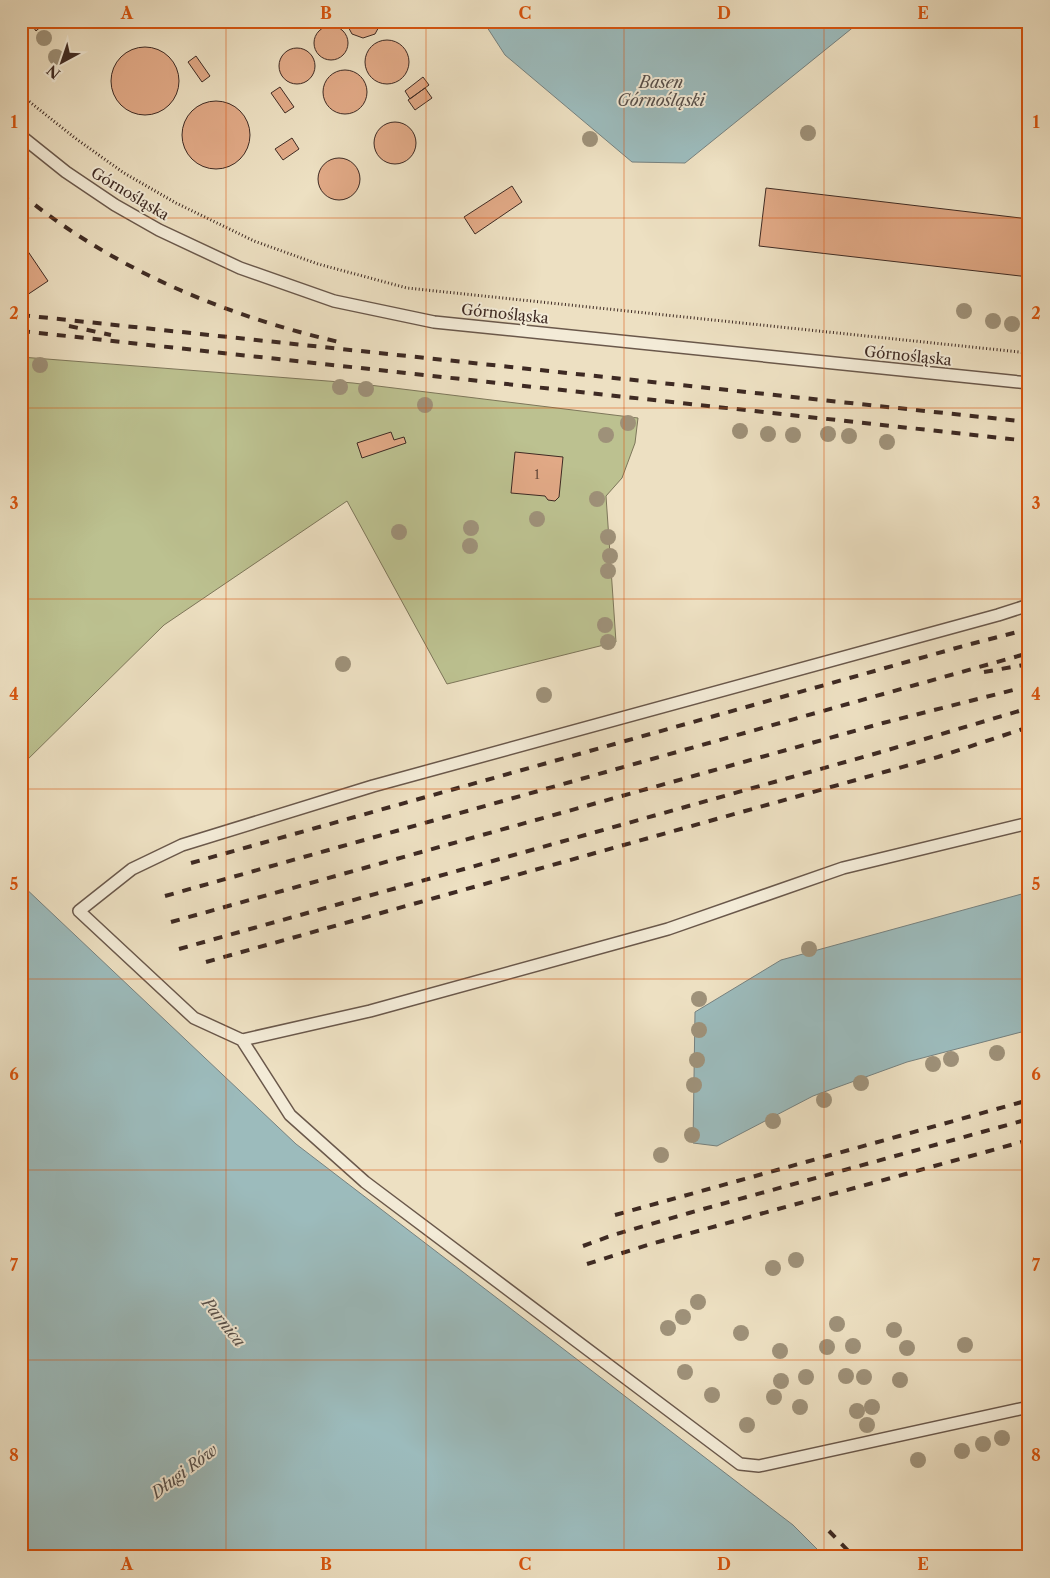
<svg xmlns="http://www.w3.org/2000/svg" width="1050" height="1578" font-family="'Libre Caslon Text',serif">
<rect width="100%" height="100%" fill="#ede0c2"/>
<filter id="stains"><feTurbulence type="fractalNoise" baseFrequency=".004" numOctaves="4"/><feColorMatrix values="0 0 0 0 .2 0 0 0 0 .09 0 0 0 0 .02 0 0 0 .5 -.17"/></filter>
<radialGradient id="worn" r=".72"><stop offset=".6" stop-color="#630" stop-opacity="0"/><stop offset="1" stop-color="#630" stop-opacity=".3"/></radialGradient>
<!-- green -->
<path fill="#bcc190" stroke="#7d765a" d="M21,357L353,383L638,418L635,443L622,478L606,496L616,642L447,684L347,501L164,625L21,766Z"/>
<!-- water -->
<path fill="#9cbbbc" stroke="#76817f" d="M483,21H861L685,163L632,162L505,55Z
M21,884L296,1144L793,1525L825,1557H21Z
M1029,892V1030L907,1062L813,1096L717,1146L693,1143L695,1012L781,960Z"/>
<!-- building -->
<path fill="#e1a986" stroke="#3e2a23" d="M29,21H47L36,31Z
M345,21H381V23L375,34L363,38L352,34Z
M314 43a17 17 0 1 1 34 0a17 17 0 1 1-34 0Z
M365 62a22 22 0 1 1 44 0a22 22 0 1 1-44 0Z
M111 81a34 34 0 1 1 68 0a34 34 0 1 1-68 0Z
M279 66a18 18 0 1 1 36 0a18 18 0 1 1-36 0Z
M196,56L210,76L202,82L188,62Z
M323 92a22 22 0 1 1 44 0a22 22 0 1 1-44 0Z
M423,77L429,85L410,99L405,91Z
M280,87L294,107L285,113L271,93Z
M425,88L432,98L415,110L408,100Z
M182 135a34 34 0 1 1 68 0a34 34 0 1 1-68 0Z
M374 143a21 21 0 1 1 42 0a21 21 0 1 1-42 0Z
M292,138L299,149L283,160L275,149Z
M318 179a21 21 0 1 1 42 0a21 21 0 1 1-42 0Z
M512,186L522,202L475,234L464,217Z
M766,188L1029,219V277L759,246Z
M27,250L48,281L21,299V254Z
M391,432L394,440L404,437L406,443L362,458L357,443Z
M515,452L563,457L559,497L555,501L548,500L545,496L511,493Z"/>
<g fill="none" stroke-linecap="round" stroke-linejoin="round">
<defs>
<path id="lane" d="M21,136L66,172L115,205L159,230L240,268L334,301L434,322L1029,383
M1029,605L998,615L373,786L182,845L132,869L79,911L194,1018L242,1040L370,1011L668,929L843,868L1029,823
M242,1040L290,1115L365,1182L740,1464L759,1466L1029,1407"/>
</defs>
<!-- lane casing -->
<use href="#lane" stroke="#6a584b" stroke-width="14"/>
<!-- path -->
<path stroke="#3e2a23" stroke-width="3" stroke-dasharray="1 2.5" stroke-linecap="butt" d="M21,95L75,138L124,173L176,203L254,241L318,264L407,288L1029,353"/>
<!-- lane -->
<use href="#lane" stroke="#f3ebd7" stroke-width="11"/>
<!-- rail -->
<path stroke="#3e2a23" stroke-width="4" stroke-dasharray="9 9" stroke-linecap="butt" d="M1024,21L1029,24
M21,194C116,271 226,316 343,343
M21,315L1029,422
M69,326L111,335
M21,331L1029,441
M984,672L1029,664
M191,863L967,645L1029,629
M165,896L1029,653
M171,922L883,723L1029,686
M179,949L881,752L1029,708
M206,962L938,757L1029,727
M615,1215L1029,1100
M583,1246L613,1235L689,1213L1029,1119
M587,1264L651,1244L1029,1140
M829,1531L854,1557"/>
</g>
<!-- trees -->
<g fill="#9e9179">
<circle cx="44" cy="38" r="8"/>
<circle cx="56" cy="57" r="8"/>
<circle cx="808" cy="133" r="8"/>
<circle cx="590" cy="139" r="8"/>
<circle cx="964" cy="311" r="8"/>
<circle cx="993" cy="321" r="8"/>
<circle cx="1012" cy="324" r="8"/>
<circle cx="40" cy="365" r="8"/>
<circle cx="340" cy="387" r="8"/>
<circle cx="366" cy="389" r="8"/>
<circle cx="425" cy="405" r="8"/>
<circle cx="628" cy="423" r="8"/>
<circle cx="740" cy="431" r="8"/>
<circle cx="768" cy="434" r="8"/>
<circle cx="828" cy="434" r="8"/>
<circle cx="606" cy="435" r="8"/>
<circle cx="793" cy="435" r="8"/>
<circle cx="849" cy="436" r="8"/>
<circle cx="887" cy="442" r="8"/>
<circle cx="597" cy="499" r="8"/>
<circle cx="537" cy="519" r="8"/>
<circle cx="471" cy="528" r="8"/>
<circle cx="399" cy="532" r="8"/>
<circle cx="608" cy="537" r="8"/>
<circle cx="470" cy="546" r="8"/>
<circle cx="610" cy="556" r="8"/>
<circle cx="608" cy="571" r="8"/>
<circle cx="605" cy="625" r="8"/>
<circle cx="608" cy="642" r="8"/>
<circle cx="343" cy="664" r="8"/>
<circle cx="544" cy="695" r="8"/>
<circle cx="809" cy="949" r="8"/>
<circle cx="699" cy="999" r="8"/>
<circle cx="699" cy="1030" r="8"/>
<circle cx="997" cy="1053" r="8"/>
<circle cx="951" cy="1059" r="8"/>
<circle cx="697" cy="1060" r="8"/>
<circle cx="933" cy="1064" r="8"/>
<circle cx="861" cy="1083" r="8"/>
<circle cx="694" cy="1085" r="8"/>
<circle cx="824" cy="1100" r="8"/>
<circle cx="773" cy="1121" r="8"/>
<circle cx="692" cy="1135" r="8"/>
<circle cx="661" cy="1155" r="8"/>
<circle cx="796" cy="1260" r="8"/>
<circle cx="773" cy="1268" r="8"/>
<circle cx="698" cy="1302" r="8"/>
<circle cx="683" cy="1317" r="8"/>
<circle cx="837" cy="1324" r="8"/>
<circle cx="668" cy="1328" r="8"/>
<circle cx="894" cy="1330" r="8"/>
<circle cx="741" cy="1333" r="8"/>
<circle cx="965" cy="1345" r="8"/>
<circle cx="853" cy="1346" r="8"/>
<circle cx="827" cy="1347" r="8"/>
<circle cx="907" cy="1348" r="8"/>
<circle cx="780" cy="1351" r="8"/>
<circle cx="685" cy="1372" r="8"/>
<circle cx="846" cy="1376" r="8"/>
<circle cx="806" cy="1377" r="8"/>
<circle cx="864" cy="1377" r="8"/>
<circle cx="900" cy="1380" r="8"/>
<circle cx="781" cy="1381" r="8"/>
<circle cx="712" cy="1395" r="8"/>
<circle cx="774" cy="1397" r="8"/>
<circle cx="800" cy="1407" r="8"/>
<circle cx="872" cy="1407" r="8"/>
<circle cx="857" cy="1411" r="8"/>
<circle cx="747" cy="1425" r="8"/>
<circle cx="867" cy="1425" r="8"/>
<circle cx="1002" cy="1438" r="8"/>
<circle cx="983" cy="1444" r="8"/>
<circle cx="962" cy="1451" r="8"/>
<circle cx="918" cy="1460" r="8"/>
</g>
<!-- grid -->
<path fill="none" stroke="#d7540e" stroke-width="1" stroke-opacity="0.55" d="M226,21V1557M426,21V1557M624,21V1557M824,21V1557M21,218H1029M21,408H1029M21,599H1029M21,789H1029M21,979H1029M21,1170H1029M21,1360H1029"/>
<g text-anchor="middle" stroke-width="4" stroke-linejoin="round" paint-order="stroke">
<!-- number labels -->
<g font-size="12" fill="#674a3c">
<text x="537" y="479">1</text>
</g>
<!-- street labels -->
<g font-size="15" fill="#3e2a23" stroke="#f3ebd7">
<text transform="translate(130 194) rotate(31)" y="5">Górnośląska</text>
<text transform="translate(505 314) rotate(6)" y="5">Górnośląska</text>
<text transform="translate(908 356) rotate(6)" y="5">Górnośląska</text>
</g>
<!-- water labels -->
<g font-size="16" font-style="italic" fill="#564e49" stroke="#f3ebd7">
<text x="661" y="88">Basen<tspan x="661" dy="18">Górnośląski</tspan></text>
<text transform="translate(224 1322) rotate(51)" y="6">Parnica</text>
<text transform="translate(184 1471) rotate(-37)" y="6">Długi Rów</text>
</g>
</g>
<!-- margin -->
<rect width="1050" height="1578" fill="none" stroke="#ede0c2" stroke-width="55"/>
<!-- north arrow -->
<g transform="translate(62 62) rotate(220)" stroke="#f3ebd7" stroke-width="4" paint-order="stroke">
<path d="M0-4L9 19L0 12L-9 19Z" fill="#3e2a23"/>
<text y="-8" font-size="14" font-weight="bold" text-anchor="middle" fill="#3e2a23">N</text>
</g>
<rect x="28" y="28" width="994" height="1522" fill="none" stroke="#d7540e" stroke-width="2"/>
<g font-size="16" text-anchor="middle" font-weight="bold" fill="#d7540e">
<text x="127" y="19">A</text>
<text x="326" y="19">B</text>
<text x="525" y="19">C</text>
<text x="724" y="19">D</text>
<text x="923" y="19">E</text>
<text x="14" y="128">1</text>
<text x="1036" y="128">1</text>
<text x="14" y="319">2</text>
<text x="1036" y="319">2</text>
<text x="14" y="509">3</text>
<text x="1036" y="509">3</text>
<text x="14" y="700">4</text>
<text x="1036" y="700">4</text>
<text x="14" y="890">5</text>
<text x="1036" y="890">5</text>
<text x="14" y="1080">6</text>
<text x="1036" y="1080">6</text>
<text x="14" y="1271">7</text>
<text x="1036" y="1271">7</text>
<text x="14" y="1461">8</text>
<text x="1036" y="1461">8</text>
<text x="127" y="1570">A</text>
<text x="326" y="1570">B</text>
<text x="525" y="1570">C</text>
<text x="724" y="1570">D</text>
<text x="923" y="1570">E</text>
</g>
<rect width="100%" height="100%" filter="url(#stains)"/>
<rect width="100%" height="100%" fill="url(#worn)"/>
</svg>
